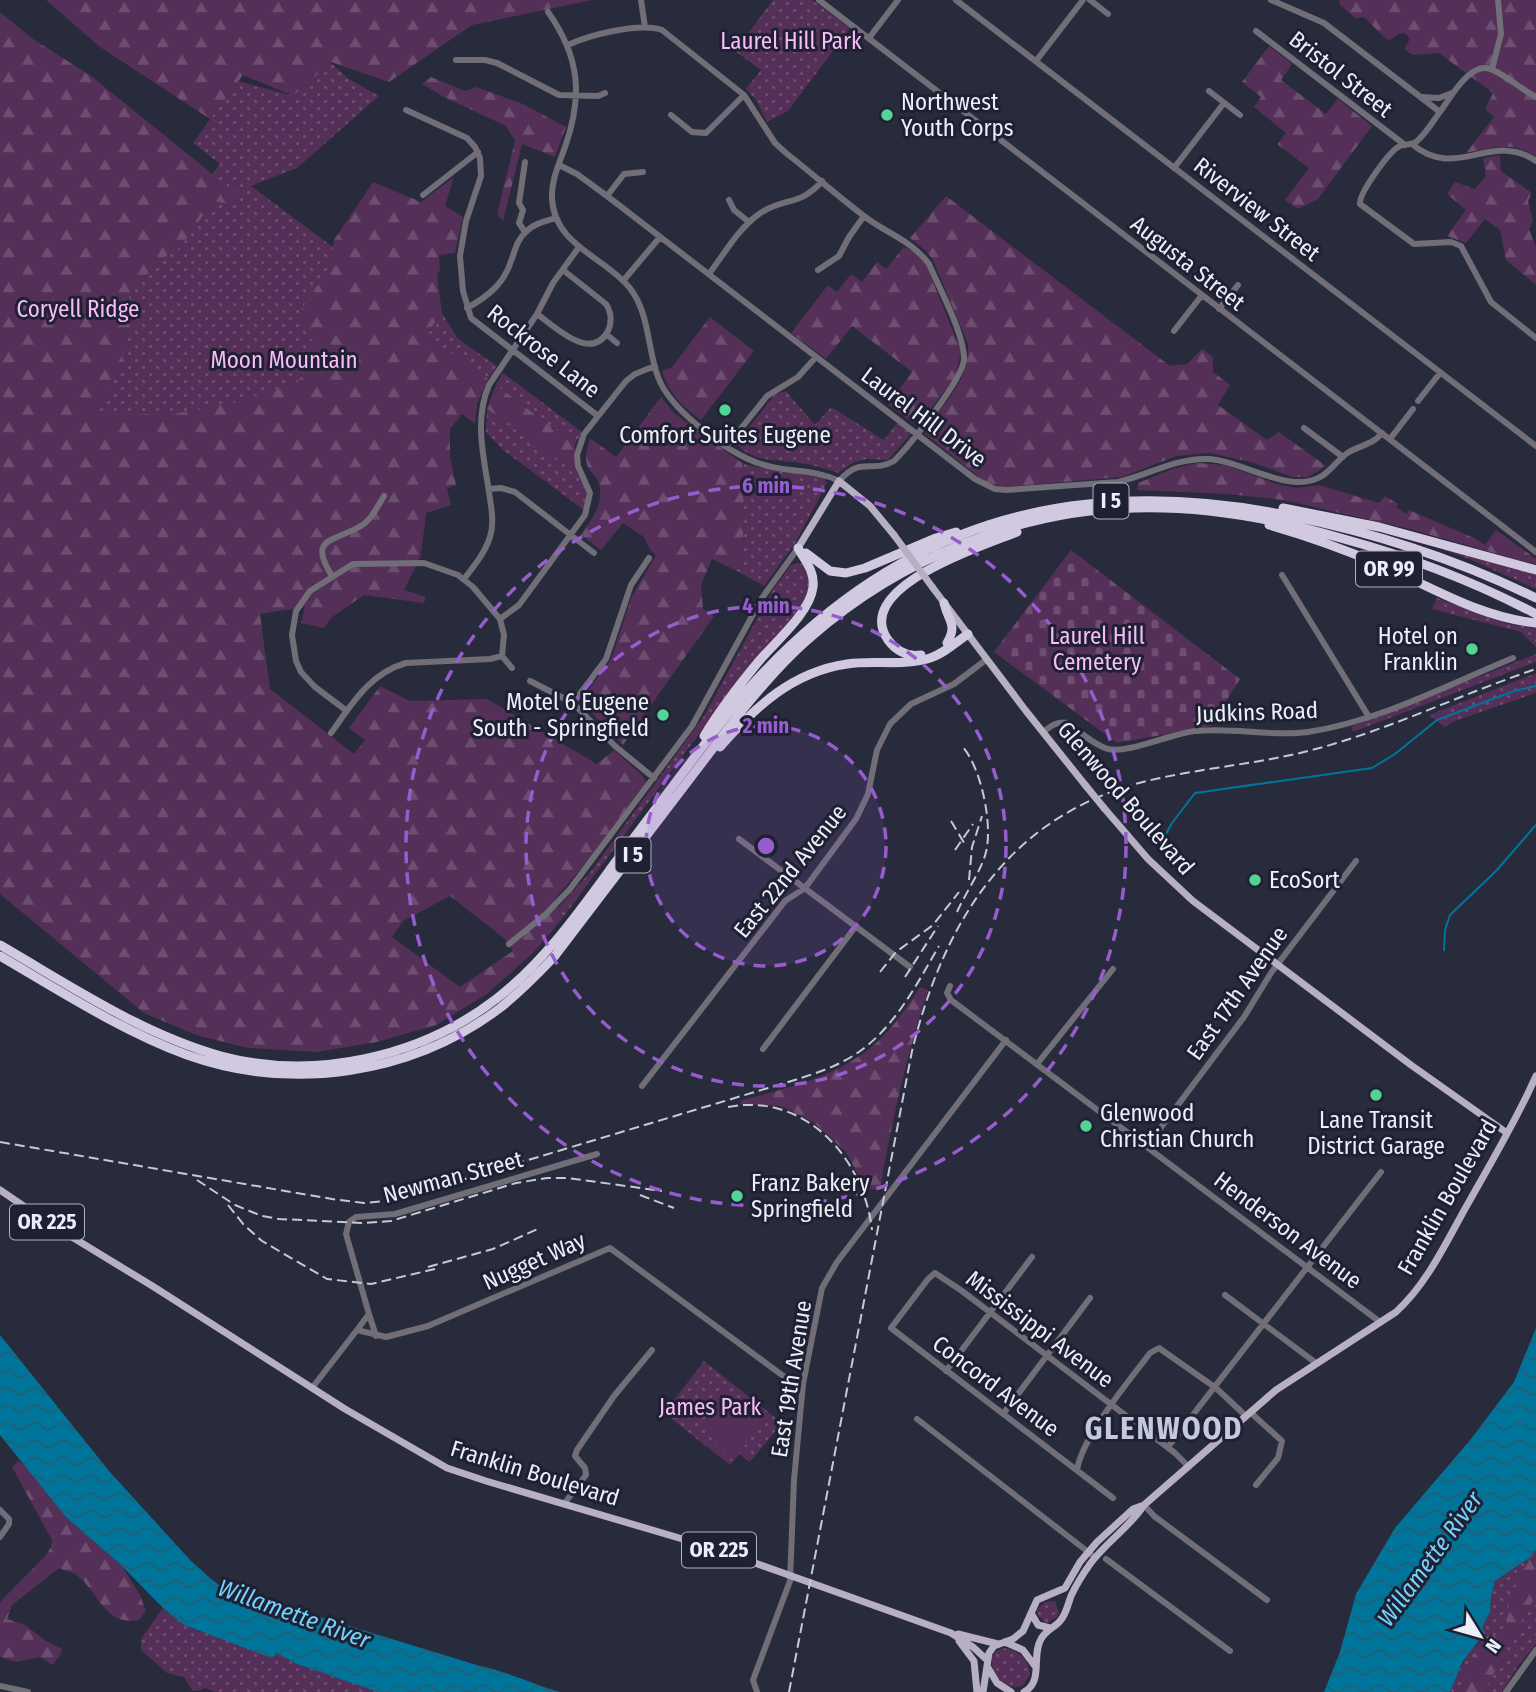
<svg xmlns="http://www.w3.org/2000/svg" width="1536" height="1692" font-family="'Fira Sans Condensed',sans-serif">
<defs>
<pattern id="green-dots" width="8" height="8" patternUnits="userSpaceOnUse" patternTransform="scale(1.75)"><rect width="8" height="8" fill="#542f57"/><path d="M2 2h.1M6 6h.1" fill="none" stroke="#6d4d70" stroke-width="1.8" stroke-linecap="round"/></pattern>
<pattern id="forest-firs" width="22" height="20" patternUnits="userSpaceOnUse" patternTransform="scale(1.75)"><rect width="22" height="20" fill="#542f57"/><path d="M5 1l3.5 6h-7zM16 11l3.5 6h-7z" fill="#6d4d70"/></pattern>
<pattern id="cemetery-stones" width="16" height="16" patternUnits="userSpaceOnUse" patternTransform="scale(1.75)"><rect width="16" height="16" fill="#542f57"/><path d="M2 7V4a2 2 0 0 1 4 0v3zM10 15v-3a2 2 0 0 1 4 0v3z" fill="#6d4d70"/></pattern>
<pattern id="water-waves" width="16" height="10" patternUnits="userSpaceOnUse" patternTransform="scale(1.75)"><rect width="16" height="10" fill="#00759c"/><path d="M0 5q4-4 8 0t8 0" fill="none" stroke="#245e74"/></pattern>
</defs>
<rect width="100%" height="100%" fill="#282b3c"/>
<!-- green -->
<path fill="url(#green-dots)" d="M773,0H812L850,28L788,111L767,122L756,100L746,89L761,70L735,51Z
M330,62L349,79L379,96L297,168L251,186L420,312L430,448L96,417L0,153L148,262L220,164L193,143L238,81L293,96Z
M442,313L458,339L497,366L488,379L439,345L428,332Z
M503,373L582,432L575,444L496,385Z
M786,391L815,425L831,407L884,440L898,422L909,430L910,435L888,460L867,459L854,462L838,473C826,469 813,465 800,463C781,460 748,462 737,443L775,394Z
M487,409L555,457L575,467L587,493L584,510L503,450L486,432Z
M742,463C769,472 797,471 824,478L827,483L796,542L764,586L735,570C749,537 743,499 742,463Z
M1414,539L1536,573V589L1469,559Z
M797,563L802,564C813,576 810,590 803,604L710,719L562,919L558,908L592,870L704,716L774,588L791,565Z
M1437,598L1508,624L1536,628V647L1521,632L1432,609Z
M1536,654V662L1353,732L1351,727Z
M1536,673V693L1455,721L1445,727L1429,715Z
M704,1361L782,1423L750,1462L739,1454L730,1465L664,1413Z
M1536,1549V1644L1518,1666L1502,1692H1450C1458,1675 1464,1654 1479,1643L1482,1628L1490,1612L1491,1596L1495,1581L1532,1556Z
M1055,1601L1059,1613L1056,1618L1045,1624L1041,1617H1038L1037,1609L1045,1602Z
M163,1608L184,1625L200,1632L204,1630L272,1658L276,1655L275,1652L297,1664L378,1692H216L205,1688L198,1691L192,1690L184,1677L167,1673L141,1650V1639Z
M1005,1648C1019,1651 1029,1658 1030,1675L1022,1686C1003,1691 991,1675 992,1657L996,1651Z"/>
<!-- forest -->
<path fill="url(#forest-firs)" fill-rule="evenodd" d="M46,0H592L472,25L389,82L331,62L293,96L243,75L210,119L100,47Z
M1339,0H1536V157C1515,140 1490,148 1466,153L1494,117L1485,109L1493,93L1439,53L1413,55L1404,49L1410,39L1405,33L1398,34L1390,40L1386,39L1364,17L1355,18L1340,5Z
M0,12L33,39L91,76L241,197L235,205L213,201L180,248L167,255L151,272L134,281L129,294L132,323L119,369L97,416L179,413L242,401L297,382L322,352L295,319L330,267L334,240L373,182L421,202L454,177L445,206L463,217L455,253L439,255L440,270L437,275L442,313L428,332L440,345L488,379L477,404L475,424L462,414L450,429V456L456,485L447,488L451,505L426,513L421,555L404,590L426,597L424,603L364,595L332,617L324,628L301,623L305,607L260,614L270,689L354,754L365,740L349,728L380,686L410,701L487,699L597,764L614,750L642,775L646,782L590,858L555,899L562,919L535,951L487,994L436,1025L377,1042L317,1052L248,1048L196,1035L144,1013L0,894ZM450,896L505,939L513,951L460,987L392,937L403,921Z
M1269,46L1292,64L1281,80L1326,114L1338,99L1372,126L1318,199L1298,209L1285,200L1309,168L1277,144L1286,133L1254,107L1261,97L1242,82Z
M431,77L465,91L476,87L523,104L566,127L555,157L522,144L503,221L497,214L515,141L506,126L442,96L422,84Z
M1500,155L1501,171L1532,193L1528,201L1533,221L1529,229L1536,248V285L1506,260L1500,230L1485,219L1466,243L1447,236L1466,210L1447,194L1455,182L1475,189L1486,176L1483,158Z
M946,196L1170,366L1187,364L1202,349L1213,357V372L1230,385L1218,405L1267,440L1279,432L1326,466L1308,477H1293L1251,462L1210,453L1176,456L1122,477L1004,487L985,482L925,434V428C946,402 970,379 968,344L933,260L926,251L910,238Z
M904,247L916,252L925,262L961,351L956,376L919,424L913,423L888,404L912,372L852,326L826,359L791,333L828,285L837,292L851,274L862,282L877,262L886,269Z
M710,317L754,351L701,420C682,406 669,394 662,371L672,367Z
M496,385L575,444V467L555,457L487,409Z
M661,397L674,413L742,463C743,499 749,537 735,570L712,559L701,585L703,609L714,616L623,745L583,704L582,698L611,660L631,598L656,555L651,551L644,537L623,523L601,550L581,535C592,519 607,500 597,479C594,474 589,470 587,465C584,457 588,446 590,438L616,457Z
M1197,463L1225,465L1277,484L1297,488L1319,485L1379,503L1385,496L1398,504L1396,507L1406,514L1409,510L1474,538L1485,545L1496,530L1536,559V565L1410,529L1283,500L1228,494L1137,490L1138,483L1175,468Z
M920,987L928,990C906,1058 892,1120 880,1190L866,1189L846,1152L813,1122L781,1106L740,1104L742,1100C788,1088 840,1076 876,1043C894,1027 907,1007 920,987Z
M19,1461L28,1469L66,1517L122,1566L140,1595L146,1611L139,1620C103,1627 99,1590 75,1574C71,1572 64,1570 59,1568L12,1605L7,1619L25,1625L46,1641L62,1649L61,1654L52,1665L40,1657L16,1662L0,1657V1602L46,1555L51,1547L52,1540L12,1467Z
M1536,1549V1595L1487,1686L1481,1692H1463C1466,1663 1470,1659 1487,1636L1501,1635L1505,1630L1511,1590Z"/>
<!-- cemetery -->
<path fill="url(#cemetery-stones)" d="M1071,550L1240,679L1211,726L1117,743L994,652Z"/>
<!-- pitch -->
<path fill="#542f57" d="M725,1390L763,1418V1423L733,1460C704,1441 698,1415 725,1390Z"/>
<!-- water -->
<path fill="url(#water-waves)" d="M1536,1328V1549L1532,1556L1495,1581L1491,1596L1490,1612L1482,1628L1485,1633L1463,1661L1450,1692H1324L1340,1652L1356,1594L1395,1528L1471,1439L1514,1382Z
M0,1335L109,1471L190,1560L211,1579L230,1593L261,1599L480,1666C508,1672 533,1684 560,1692H378L297,1664L275,1652L276,1655L272,1658L184,1625L163,1608L122,1566L66,1517L0,1435Z"/>
<g fill="none" stroke-linecap="round" stroke-linejoin="round">
<!-- stream -->
<path stroke="#00759c" stroke-width="2" d="M1158,848L1172,823L1195,793L1372,768L1395,754L1437,720L1514,691L1536,686
M1444,950L1445,930L1450,915L1496,871L1536,825"/>
<!-- minor -->
<path stroke="#716e77" stroke-width="6" d="M641,0L645,27
M819,0L1536,552
M956,0L1536,446
M1090,0L1108,14
M1271,0L1324,23L1440,112C1451,97 1471,59 1493,70C1508,77 1521,89 1536,97
M548,12C580,57 583,96 565,147C559,164 551,181 552,198C554,245 603,256 629,287C650,313 647,348 658,377C670,410 729,454 761,464C787,473 813,468 839,481C862,455 871,474 894,461C910,445 962,380 964,360C965,335 939,288 929,264C913,242 889,234 868,219C840,198 814,175 786,153L775,143L744,95L662,30C640,22 589,35 568,45
M1256,31L1405,145
M869,38L898,0
M456,60H485L497,63L559,95L598,96L605,93
M1036,61L1083,0
M1492,69L1501,34L1498,0
M1209,91L1240,115
M1422,97L1439,98L1452,93
M406,110L467,138L475,147L480,158L481,176L466,221L460,256L463,291L471,318L598,416
M1440,112C1433,121 1425,135 1416,142C1410,146 1405,143 1400,146C1390,150 1359,193 1360,204L1414,244L1451,242L1461,246L1491,302L1536,338
M671,115L692,132L706,133L744,95
M1412,144C1456,182 1492,130 1536,161
M525,162L519,203L523,210L519,223L525,232
M559,165L577,174L607,196L975,479L995,489L1006,490L1118,482C1148,475 1176,458 1207,459C1242,460 1290,496 1322,476C1331,470 1337,461 1346,454C1358,445 1372,446 1382,433
M1174,168L1224,103
M423,195L478,152
M607,196L624,174L643,172
M729,200L734,210L749,222
M818,270L839,256L849,237L864,216
M709,274C724,254 739,228 759,214C783,197 800,207 822,181
M623,281L660,237
M467,308C487,297 504,284 511,261C515,251 517,239 526,232C533,224 545,221 556,218
M1219,309L1238,285
M537,314C554,326 591,363 608,331C612,322 611,312 606,304L563,270
M1174,331L1202,295
M606,334L617,343
M1418,401L1440,373
M1304,428L1343,457
M1390,439L1413,409
M727,446L767,396L798,377L816,357
M489,489L501,488L515,492L594,553
M1282,575L1369,717
M332,576C308,538 332,542 359,527C371,521 377,507 384,496
M464,579C474,566 485,553 490,537C494,524 492,512 490,499C485,461 473,422 489,385L537,314L553,283L579,247
M500,619L519,605L585,515L590,493L578,466L577,455L584,434L626,381L635,374L655,366
M530,681L573,703L615,746L654,778
M573,703L606,659L631,585L649,558
M347,711L315,687L301,672L296,661L292,635L296,611L310,591L353,564L424,563L458,575L473,587L500,619L504,635L502,656L512,668
M1043,732C1051,726 1057,721 1068,723C1080,732 1094,745 1108,749C1128,754 1172,733 1196,731C1234,727 1270,737 1308,732C1380,721 1447,685 1513,658
M331,733C352,704 370,673 406,663L490,659L502,656
M739,839L910,967
M509,944L546,914L570,889L692,726L762,598L798,548
M950,986L947,993L951,1000L1380,1322
M763,1049L856,926
M1037,1064L1113,969
M642,1086L785,901L805,888L856,819L868,794L877,750L890,724L911,704L954,684L987,659
M1147,1146L1244,1017L1271,973L1356,861
M1225,1295L1316,1363
M369,1314L376,1336
M357,1330L369,1314L346,1234L349,1222L356,1217L395,1214L597,1154
M946,1371L1032,1257
M312,1388L357,1330L386,1337L428,1326L610,1248L786,1378L803,1384
M1250,1412L1282,1441L1278,1458L1256,1485
M1003,1414L1090,1298
M917,1419L1092,1555
M1168,1447L1381,1172
M1077,1470C1082,1437 1129,1381 1150,1353L1159,1348L1216,1388L1246,1416
M1113,1498L891,1328L928,1279L935,1273L962,1291L1175,1453L1189,1467
M564,1504L586,1475L585,1468L575,1456L577,1450L614,1396L652,1350
M1144,1505L1154,1516L1267,1600
M0,1510L9,1519V1524L0,1537
M1106,1559L1230,1651
M0,1686L28,1692
M757,1692L753,1680L790,1581L794,1480L803,1384L822,1288L837,1262L1006,1040
M1506,1692L1536,1650"/>
<!-- major -->
<path stroke="#b6b0c2" stroke-width="7" d="M798,548L839,481L870,506L894,535
M933,588L1026,711L1086,786
M1104,808L1148,859L1193,901L1411,1065L1507,1133
M0,1190L44,1220L154,1287L345,1409L447,1468L486,1481L713,1548L828,1589L951,1633L973,1647L987,1660
M1031,1613L1038,1625L1050,1628
M958,1634L998,1644
M959,1641L974,1661L977,1692
M1005,1642L1023,1650L1035,1666
M987,1666L997,1683L1011,1692
M983,1692L989,1653L994,1646L1013,1639L1023,1631L1037,1600L1065,1588L1080,1562L1097,1542L1133,1509L1144,1505
M1024,1692C1044,1681 1031,1656 1041,1639C1046,1630 1054,1628 1060,1621C1066,1615 1068,1604 1071,1596C1076,1585 1083,1574 1090,1564C1106,1542 1130,1527 1144,1505L1276,1390L1396,1312C1429,1282 1448,1238 1470,1200C1493,1159 1517,1119 1536,1076"/>
<!-- highway -->
<path stroke="#d1c9e0" stroke-width="9" d="M1283,508L1379,527L1536,570
M1269,525C1307,536 1344,549 1381,565C1432,587 1479,617 1536,623
M806,553L830,571L846,573L865,568L936,538L956,532
M944,603C948,621 958,624 947,643
M921,655C908,657 896,651 888,640C851,587 985,545 1017,532
M704,736C720,710 739,685 759,661C775,642 810,613 813,587C815,571 805,561 798,548
M720,747C755,707 792,672 847,664C873,660 902,666 927,659C942,655 955,643 968,634
M0,945C71,986 142,1034 221,1056C314,1081 421,1057 496,999C544,962 579,912 614,864C657,808 698,751 742,696C892,524 1069,471 1291,516C1376,533 1458,560 1536,598
M0,956C60,991 122,1031 187,1055C291,1092 411,1075 500,1008C519,993 537,975 554,957L743,709C764,684 786,658 812,636C899,560 1018,510 1135,508C1206,506 1276,519 1344,539C1410,557 1475,582 1536,614"/>
<!-- rail -->
<path stroke="#c6c9d6" stroke-width="2" stroke-dasharray="10 5" stroke-linecap="butt" d="M951,821L966,846
M955,850L973,824
M969,880L972,847L982,816
M957,912C965,894 982,869 986,852C993,824 981,767 962,746
M880,972L896,952L933,925L959,892
M905,977L938,926
M728,1107C806,1092 864,1159 872,1230
M0,1142L332,1199L364,1203L395,1200L798,1079C813,1074 829,1069 844,1061C890,1037 914,989 939,946
M197,1180L235,1205L262,1216L279,1219L364,1223L391,1221L516,1183L547,1178H568L662,1191
M640,1195L674,1208
M228,1205L244,1225L262,1241L327,1279L371,1284L439,1268
M428,1267L493,1249L540,1228
M789,1692L912,1051C943,925 1006,819 1139,783C1196,768 1255,765 1312,750C1389,730 1461,694 1536,669"/>
<!-- major-bridge -->
<path stroke="#b6b0c2" stroke-width="7" d="M894,535L933,588
M1086,786L1104,808"/>
</g>
<!-- distance rings -->
<circle cx="766" cy="846" r="120" fill="#975dce" fill-opacity=".12"/>
<g fill="none" stroke="#975dce" stroke-width="3.5" stroke-dasharray="12 9">
<circle cx="766" cy="846" r="120"/>
<circle cx="766" cy="846" r="240"/>
<circle cx="766" cy="846" r="360"/>
</g>
<!-- markers -->
<g fill="#53d396" stroke="#1f2132" stroke-width="2.5">
<circle cx="887" cy="115" r="7"/>
<circle cx="725" cy="410" r="7"/>
<circle cx="1472" cy="649" r="7"/>
<circle cx="663" cy="715" r="7"/>
<circle cx="1255" cy="880" r="7"/>
<circle cx="1376" cy="1095" r="7"/>
<circle cx="1086" cy="1126" r="7"/>
<circle cx="737" cy="1196" r="7"/>
</g>
<g text-anchor="middle" stroke-width="6" stroke-linejoin="round" paint-order="stroke">
<!-- shield labels -->
<g fill="#1f2132" stroke="#aeb1be" stroke-width="2">
<rect x="1093.5" y="483.5" width="35" height="35" rx="5"/>
<rect x="1356" y="551.5" width="66" height="35" rx="5"/>
<rect x="615.5" y="837.5" width="35" height="35" rx="5"/>
<rect x="10" y="1204.5" width="74" height="35" rx="5"/>
<rect x="682" y="1532.5" width="74" height="35" rx="5"/>
</g>
<g font-size="21" font-weight="bold" fill="#eceffa">
<text x="1111" y="508">I 5</text>
<text x="1389" y="576">OR 99</text>
<text x="633" y="862">I 5</text>
<text x="47" y="1229">OR 225</text>
<text x="719" y="1557">OR 225</text>
</g>
<!-- park labels -->
<g font-size="23" fill="#f8bbfc" stroke="#1f2132">
<text x="791" y="49">Laurel Hill Park</text>
<text x="78" y="317">Coryell Ridge</text>
<text x="284" y="368">Moon Mountain</text>
<text x="1097" y="644">Laurel Hill<tspan x="1097" dy="26">Cemetery</tspan></text>
<text x="710" y="1415">James Park</text>
</g>
<!-- street labels -->
<g font-size="23" fill="#eceffa" stroke="#1f2132">
<text transform="translate(1341 74) rotate(38)" y="8">Bristol Street</text>
<text transform="translate(1257 209) rotate(38)" y="8">Riverview Street</text>
<text transform="translate(1188 263) rotate(38)" y="8">Augusta Street</text>
<text transform="translate(544 351) rotate(38)" y="8">Rockrose Lane</text>
<text transform="translate(924 417) rotate(37)" y="8">Laurel Hill Drive</text>
<text transform="translate(1257 712) rotate(-2)" y="8">Judkins Road</text>
<text transform="translate(1126 798) rotate(49)" y="8">Glenwood Boulevard</text>
<text transform="translate(790 871) rotate(-51)" y="8">East 22nd Avenue</text>
<text transform="translate(1237 993) rotate(-55)" y="8">East 17th Avenue</text>
<text transform="translate(453 1177) rotate(-15)" y="8">Newman Street</text>
<text transform="translate(1447 1197) rotate(-60)" y="8">Franklin Boulevard</text>
<text transform="translate(1288 1230) rotate(37)" y="8">Henderson Avenue</text>
<text transform="translate(534 1261) rotate(-24)" y="8">Nugget Way</text>
<text transform="translate(1040 1329) rotate(37)" y="8">Mississippi Avenue</text>
<text transform="translate(791 1379) rotate(-81)" y="8">East 19th Avenue</text>
<text transform="translate(996 1386) rotate(37)" y="8">Concord Avenue</text>
<text transform="translate(535 1473) rotate(17)" y="8">Franklin Boulevard</text>
</g>
<!-- poi labels -->
<g font-size="23" fill="#eceffa" stroke="#1f2132" text-anchor="start">
<text x="901" y="110">Northwest<tspan x="901" dy="26">Youth Corps</tspan></text>
<text x="725" y="443" text-anchor="middle">Comfort Suites Eugene</text>
<text x="1458" y="644" text-anchor="end">Hotel on<tspan x="1458" dy="26">Franklin</tspan></text>
<text x="649" y="710" text-anchor="end">Motel 6 Eugene<tspan x="649" dy="26">South - Springfield</tspan></text>
<text x="1269" y="888">EcoSort</text>
<text x="1100" y="1121">Glenwood<tspan x="1100" dy="26">Christian Church</tspan></text>
<text x="1376" y="1128" text-anchor="middle">Lane Transit<tspan x="1376" dy="26">District Garage</tspan></text>
<text x="751" y="1191">Franz Bakery<tspan x="751" dy="26">Springfield</tspan></text>
</g>
<!-- water labels -->
<g font-size="24" font-style="italic" fill="#74d2fe" stroke="#1f2132">
<text transform="translate(1430 1559) rotate(-54)" y="8">Willamette River</text>
<text transform="translate(294 1614) rotate(20)" y="8">Willamette River</text>
</g>
<!-- district labels -->
<g font-size="30" font-weight="bold" letter-spacing="2" fill="#c5c9df" stroke="#1f2132">
<text x="1164" y="1439">GLENWOOD</text>
</g>
</g>
<circle cx="766" cy="846" r="10" fill="#975dce" stroke="#1f2132" stroke-width="3.5"/>
<g font-size="21" text-anchor="middle" font-weight="bold" fill="#975dce" stroke="#1f2132" stroke-width="6" stroke-linejoin="round" paint-order="stroke">
<text x="766" y="493">6 min</text>
<text x="766" y="613">4 min</text>
<text x="766" y="733">2 min</text>
</g>
<!-- north arrow -->
<g transform="translate(1480 1636) rotate(127)" stroke="#1f2132" stroke-width="5" paint-order="stroke">
<path d="M0-5L12 26L0 18L-12 26Z" fill="#eceffa"/>
<text y="-10" font-size="19" font-weight="bold" text-anchor="middle" fill="#eceffa">N</text>
</g>
</svg>
